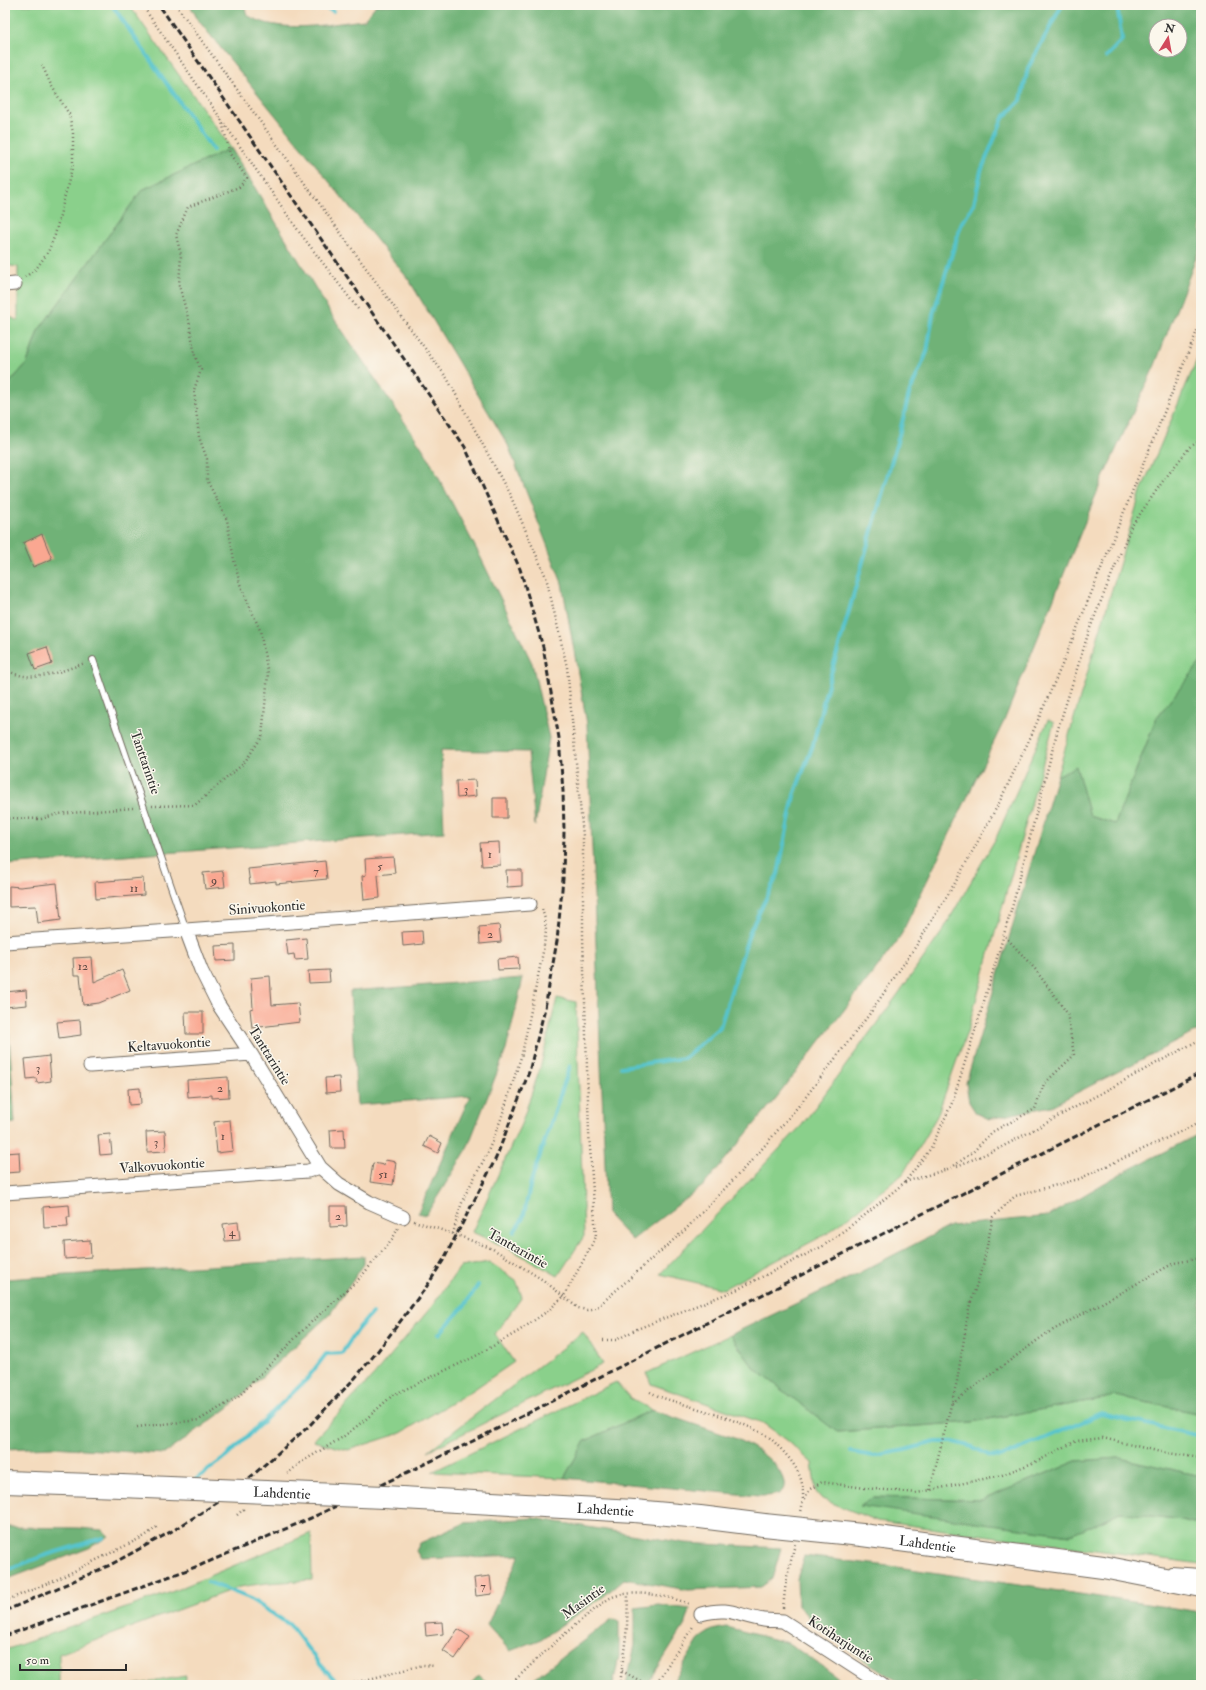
<svg xmlns="http://www.w3.org/2000/svg" width="1206" height="1690" font-family="'IM FELL Double Pica',serif">
<rect width="100%" height="100%" fill="#fbf7ec"/>
<filter id="ink" filterUnits="userSpaceOnUse"><feTurbulence type="fractalNoise" baseFrequency=".025" numOctaves="2"/><feDisplacementMap in="SourceGraphic" scale="8" xChannelSelector="R" yChannelSelector="G"/><feConvolveMatrix kernelMatrix="1 2 1 2 8 2 1 2 1" color-interpolation-filters="sRGB"/></filter>
<filter id="wash" filterUnits="userSpaceOnUse"><feTurbulence type="fractalNoise" baseFrequency=".012" numOctaves="4" result="noise"/><feDisplacementMap in="SourceGraphic" scale="16" xChannelSelector="R" yChannelSelector="G"/><feGaussianBlur stdDeviation="0.9" result="paint"/><feColorMatrix in="noise" values="0 0 0 0 0 0 0 0 0 0 0 0 0 0 0 0 0 1.4 0 .05"/><feComposite in="paint" operator="in"/></filter>
<g filter="url(#wash)">
<rect width="100%" height="100%" fill="#f4dbbe"/>
<!-- green -->
<path fill="#8ad08b" stroke="#5a7e5b" d="M5,5H129L231,148L142,190L38,331L27,363L5,388V314L18,321V267L5,265Z
M1201,350V662L1157,717L1115,824L1090,816L1076,767L1057,776L1141,491Z
M1048,720L1054,723L968,1029L937,1116L903,1174L828,1233L723,1289L660,1274L802,1125L896,997L942,932L996,838Z
M557,998L576,1002L584,1236L558,1276L510,1249L472,1232L522,1122L541,1065Z
M489,1262L516,1280L522,1297L495,1334L514,1362L473,1390L401,1433L348,1450L313,1441L375,1374L432,1306L460,1267Z
M583,1332L603,1364L428,1451Z
M730,1335L754,1368L838,1432L972,1422L1116,1396L1201,1414V1476L1120,1458L1076,1461L982,1500L874,1497L860,1505L1071,1535L1120,1512L1182,1520L1201,1525V1564L877,1521L822,1499L816,1492L812,1463L788,1441L763,1423L651,1384L647,1373Z
M616,1382L630,1398L652,1410L585,1441L564,1478L432,1472Z
M311,1533L312,1580L267,1583L239,1587L59,1654V1685H5V1650L169,1593Z
M186,1676L185,1685H133Z"/>
<!-- forest -->
<path fill="#6fb277" stroke="#4d6e51" fill-rule="evenodd" d="M190,5H244L247,15C279,35 328,24 364,20L376,5H1201V245L1155,365L1102,480L1004,721L899,939L777,1097L704,1185L632,1240L607,1214L587,724L562,583L508,445L409,280L198,20ZM1156,26H1180V50H1156Z
M231,148L333,317L425,452L478,552L532,663L549,738L535,826L528,752L441,750L444,832L5,865V388L27,363L38,331L142,190Z
M1201,662V1029L1051,1106L989,1119L976,1113L969,1102L966,1083L1057,776L1076,766L1090,816L1115,824L1157,717Z
M523,978L506,1050L466,1151L426,1215L418,1213L470,1096L357,1105L350,991Z
M5,1019H8L15,1123L5,1124Z
M1201,1133V1414L1116,1396L972,1422L837,1432L754,1368L730,1335L839,1283L950,1226L1048,1216L1120,1174Z
M364,1256V1264L330,1314L228,1408L164,1454L52,1447L5,1449V1279Z
M652,1410L737,1439C755,1449 778,1460 784,1482C785,1487 783,1492 778,1494C773,1496 765,1496 759,1496L564,1478L585,1441Z
M1120,1458L1201,1476V1525L1182,1520L1120,1512L1071,1535L859,1506L874,1497L982,1500L1076,1461Z
M533,1518L685,1543L781,1548L772,1579L761,1587L688,1590L624,1579L604,1596L541,1639L510,1651L487,1625L520,1555L421,1559L416,1551L420,1543L465,1523Z
M5,1527L79,1528L102,1530L109,1536L89,1548L5,1580Z
M804,1556L897,1567L1201,1612V1685H904L853,1653L815,1625L798,1605L797,1579Z
M658,1605L690,1609L686,1623L647,1685H626L635,1645V1608Z
M612,1619L619,1621V1656L613,1685H525Z
M726,1627L788,1643L849,1685H671L700,1638L712,1630Z
M479,1675L489,1685H469Z"/>
<g fill="none" stroke-linecap="round" stroke-linejoin="round">
<!-- stream -->
<path stroke="#57c4cd" stroke-width="4" d="M112,5L213,150
M317,5L333,11
M1106,57L1122,40L1117,5
M621,1067L684,1058L720,1027L750,931L778,874L794,795L813,745L825,695L899,435L909,394L927,352L933,314L961,225L974,204L981,171L1003,118L1021,100L1028,68L1062,5
M514,1232L523,1218L531,1182L570,1066
M439,1334L465,1305L478,1285
M851,1452L873,1456L905,1450L935,1442H953L973,1447L990,1456L1001,1457L1101,1414L1201,1436
M195,1480L226,1457L307,1379L326,1354L342,1353L357,1330L372,1313
M5,1571L43,1556L103,1538
M208,1582L249,1598L290,1625L318,1662L337,1682"/>
</g>
<g id="blocks">
<!-- building -->
<path fill="#faa791" d="M42,534L52,559L33,567L23,543Z
M47,647L52,664L35,670L29,653Z
M475,780L476,796L457,798L456,781Z
M493,798H507V818H493Z
M499,842L500,865L482,866L480,843Z
M393,857L395,873L378,875L380,898L364,900L362,876L366,875L365,859Z
M325,861L327,879L276,884V881L250,884L248,869Z
M506,870H522V886L507,887Z
M223,871L225,887L205,889L203,873Z
M143,878L144,895L96,899L95,882Z
M57,883L61,920L38,923L36,906L9,907V886L20,887Z
M499,925L501,942L480,944L479,927Z
M422,931L423,944L403,946L402,932Z
M306,938L308,959L295,960L294,954L288,955L286,940Z
M235,945V960L216,961L215,946Z
M92,957L94,982L122,970L130,990L99,1003L83,1005L80,975H74L73,958Z
M518,957L519,969L498,970L497,959Z
M329,970L330,982L309,983L308,971Z
M270,976L272,1005L298,1003L300,1022L252,1028L250,1009L253,1008L251,978Z
M26,990L27,1005L5,1007V992Z
M185,1012H203V1034H186Z
M80,1020L81,1035L59,1038L57,1022Z
M49,1056L51,1081L37,1083L36,1078L27,1079L25,1059Z
M228,1077L229,1097L212,1098V1095L188,1097L187,1080Z
M339,1077L340,1092L326,1093L325,1078Z
M140,1088L141,1104L129,1105L128,1089Z
M230,1120L233,1151L217,1153L214,1122Z
M344,1129L345,1148H331L330,1130Z
M165,1131L166,1151L147,1152L146,1132Z
M110,1134L112,1154L100,1155L98,1135Z
M429,1136L442,1143L438,1153L424,1146Z
M19,1152L20,1172L5,1173V1153Z
M385,1160L396,1162L393,1185L370,1182L373,1163L384,1165Z
M69,1205L70,1217H67L68,1227L44,1228L43,1207Z
M330,1206H346L347,1226L330,1227Z
M238,1222L240,1240L225,1241L223,1224Z
M90,1240L91,1257L65,1259L64,1242Z
M490,1576L492,1594L476,1596L474,1578Z
M442,1622L443,1634L426,1636L425,1623Z
M458,1629L470,1637L455,1659L443,1651Z"/>
</g>
</g>
<g filter="url(#ink)">
<use href="#blocks" fill-opacity="0" stroke="#71695e" stroke-width="1"/>
<g fill="none" stroke-linecap="round" stroke-linejoin="round">
<defs>
<path id="lane" d="M93,660L186,930
M1171,1570L1201,1572"/>
<path id="street" d="M5,285L15,284
M186,930L201,970L218,1004L251,1054L320,1167L339,1184L369,1202L403,1217
M5,942L186,930L530,904
M90,1066L251,1054
M5,1193L308,1171L320,1167
M701,1614C732,1606 736,1616 764,1620C770,1621 777,1620 783,1621L882,1685"/>
<g id="highway">
<path d="M5,1482L121,1486"/>
<path d="M634,1511L700,1517L764,1525"/>
<path id="s1" d="M862,1535L1103,1567L1201,1586"/>
</g>
</defs>
<!-- lane casing -->
<use href="#lane" stroke="#71695e" stroke-width="8"/>
<!-- street casing -->
<use href="#street" stroke="#71695e" stroke-width="15"/>
<!-- highway casing -->
<use href="#highway" stroke="#71695e" stroke-width="24"/>
<!-- path -->
<path stroke="#71695e" stroke-width="2.5" stroke-dasharray="1 3" stroke-linecap="butt" d="M142,5L300,233L358,309
M176,5L389,300L447,378L511,497L546,577L567,667L583,836V937L589,1133L596,1237L564,1296L549,1310L519,1331L474,1357L393,1395L366,1419L343,1437L300,1463L286,1475
M25,277L36,269L48,252L55,235L73,164V133L69,114L51,85L42,65
M5,669C31,685 58,672 85,663
M152,806L195,805L243,764L262,737L268,674L260,630L240,584L234,560L227,520L207,480V459L199,437L194,390L201,370L195,356L189,321L179,285L181,255L176,235L188,207L239,187L247,178L230,154L221,118
M5,818L41,819L58,814L133,808
M957,1166L1000,1148L1201,1039
M905,1182L951,1168L973,1152L992,1132L1035,1109L1044,1084L1074,1055L1067,1013L1035,969L1004,935
M414,1221L457,1235L493,1249L543,1280L578,1308L587,1310L596,1308L686,1229L755,1157L801,1103L868,1016L916,946L955,883L999,803L1031,736L1065,658L1201,321
M453,1234L459,1211L464,1197L487,1154L501,1119L522,1054L543,952L546,931L545,919L542,909
M603,1340H616L637,1329L736,1290L823,1246L865,1215L905,1182L931,1148L952,1103L979,1018L1013,904L1057,732L1090,628L1131,527L1163,481L1190,447L1201,440
M650,1392L660,1397C694,1408 736,1418 767,1436C772,1439 776,1444 780,1448C800,1469 807,1484 801,1512
M952,1403L1046,1334L1174,1263L1201,1258
M137,1427L199,1420L238,1397L307,1326L360,1278L393,1238L398,1228
M930,1490L957,1381L969,1308L983,1265L993,1217L1015,1196L1079,1179L1201,1122
M804,1499L810,1489L822,1482L865,1488L917,1493L1002,1475L1040,1460L1076,1441L1103,1438L1161,1452L1201,1458
M237,1515L244,1509
M5,1601L56,1580L145,1536L157,1527
M783,1608L786,1581L795,1544
M622,1671L648,1685
M346,1685L423,1665L435,1666
M510,1685C536,1660 562,1635 590,1613C597,1608 603,1602 610,1598C630,1588 672,1596 691,1605
M620,1685L627,1627L628,1594
M655,1685L694,1625"/>
<!-- lane -->
<use href="#lane" stroke="#fff" stroke-width="6"/>
<!-- street -->
<use href="#street" stroke="#fff" stroke-width="13"/>
<!-- highway -->
<use href="#highway" stroke="#fff" stroke-width="22"/>
<!-- rail -->
<path stroke="#2b2b2b" stroke-width="3" stroke-dasharray="6 3" stroke-linecap="butt" d="M5,1611L110,1565L174,1530L231,1494L308,1427L355,1378L377,1352L427,1286L444,1259L496,1158L529,1072L545,1008L557,941L563,879L564,831L563,791L559,738L543,647L520,569L465,447L159,5
M5,1636L201,1565L311,1518L467,1444L1201,1073"/>
<defs>
<g id="highway-bridge">
<path id="s2" d="M121,1486L384,1497L634,1511"/>
<path d="M764,1525L862,1535"/>
</g>
</defs>
<!-- highway-bridge casing -->
<use href="#highway-bridge" stroke="#71695e" stroke-width="24" stroke-linecap="butt"/>
<!-- highway-bridge -->
<use href="#highway-bridge" stroke="#fff" stroke-width="22"/>
</g>
</g>
<g text-anchor="middle" stroke-width="3" stroke-linejoin="round" paint-order="stroke">
<!-- number labels -->
<g font-size="12" fill="#5f4a44">
<text x="466" y="793">3</text>
<text x="490" y="858">1</text>
<text x="380" y="870">5</text>
<text x="316" y="875">7</text>
<text x="214" y="884">9</text>
<text x="134" y="892">11</text>
<text x="490" y="938">2</text>
<text x="83" y="970">12</text>
<text x="38" y="1072">3</text>
<text x="220" y="1092">2</text>
<text x="223" y="1140">1</text>
<text x="156" y="1146">3</text>
<text x="383" y="1178">51</text>
<text x="338" y="1220">2</text>
<text x="232" y="1236">4</text>
<text x="483" y="1590">7</text>
</g>
<!-- street labels -->
<g font-size="14" fill="#2b2b2b" stroke="#fbf7ec">
<text transform="translate(146 762) rotate(71)" y="5">Tanttarintie</text>
<text transform="translate(267 907) rotate(-4)" y="5">Sinivuokontie</text>
<text transform="translate(169 1044) rotate(-4)" y="5">Keltavuokontie</text>
<text transform="translate(270 1055) rotate(58)" y="5">Tanttarintie</text>
<text transform="translate(162 1165) rotate(-4)" y="5">Valkovuokontie</text>
<text transform="translate(518 1248) rotate(29)" y="5">Tanttarintie</text>
<text dy="5" stroke="none"><textPath href="#s2" startOffset="161">Lahdentie</textPath></text>
<text dy="5" stroke="none"><textPath href="#s2" startOffset="485">Lahdentie</textPath></text>
<text dy="5" stroke="none"><textPath href="#s1" startOffset="66">Lahdentie</textPath></text>
<text transform="translate(583 1601) rotate(-36)" y="5">Masintie</text>
<text transform="translate(841 1639) rotate(33)" y="5">Kotiharjuntie</text>
</g>
</g>
<!-- margin -->
<rect width="1206" height="1690" fill="none" stroke="#fbf7ec" stroke-width="20"/>
<!-- north arrow -->
<g transform="translate(1168 38) rotate(11)"><circle r="19" fill="#fbf7ec" stroke="#a8a59f"/>
<path d="M0-3L7 15L0 10L-7 15Z" fill="#d1495b"/>
<text y="-6" font-size="11" font-weight="bold" text-anchor="middle" fill="#2b2b2b">N</text>
</g>
<!-- scale -->
<path d="M20 1664v6h106v-6" fill="none" stroke="#2b2b2b" stroke-width="2"/>
<text x="26" y="1664" font-size="12" fill="#2b2b2b" stroke="#fbf7ec" stroke-width="3" paint-order="stroke">50 m</text>
</svg>
